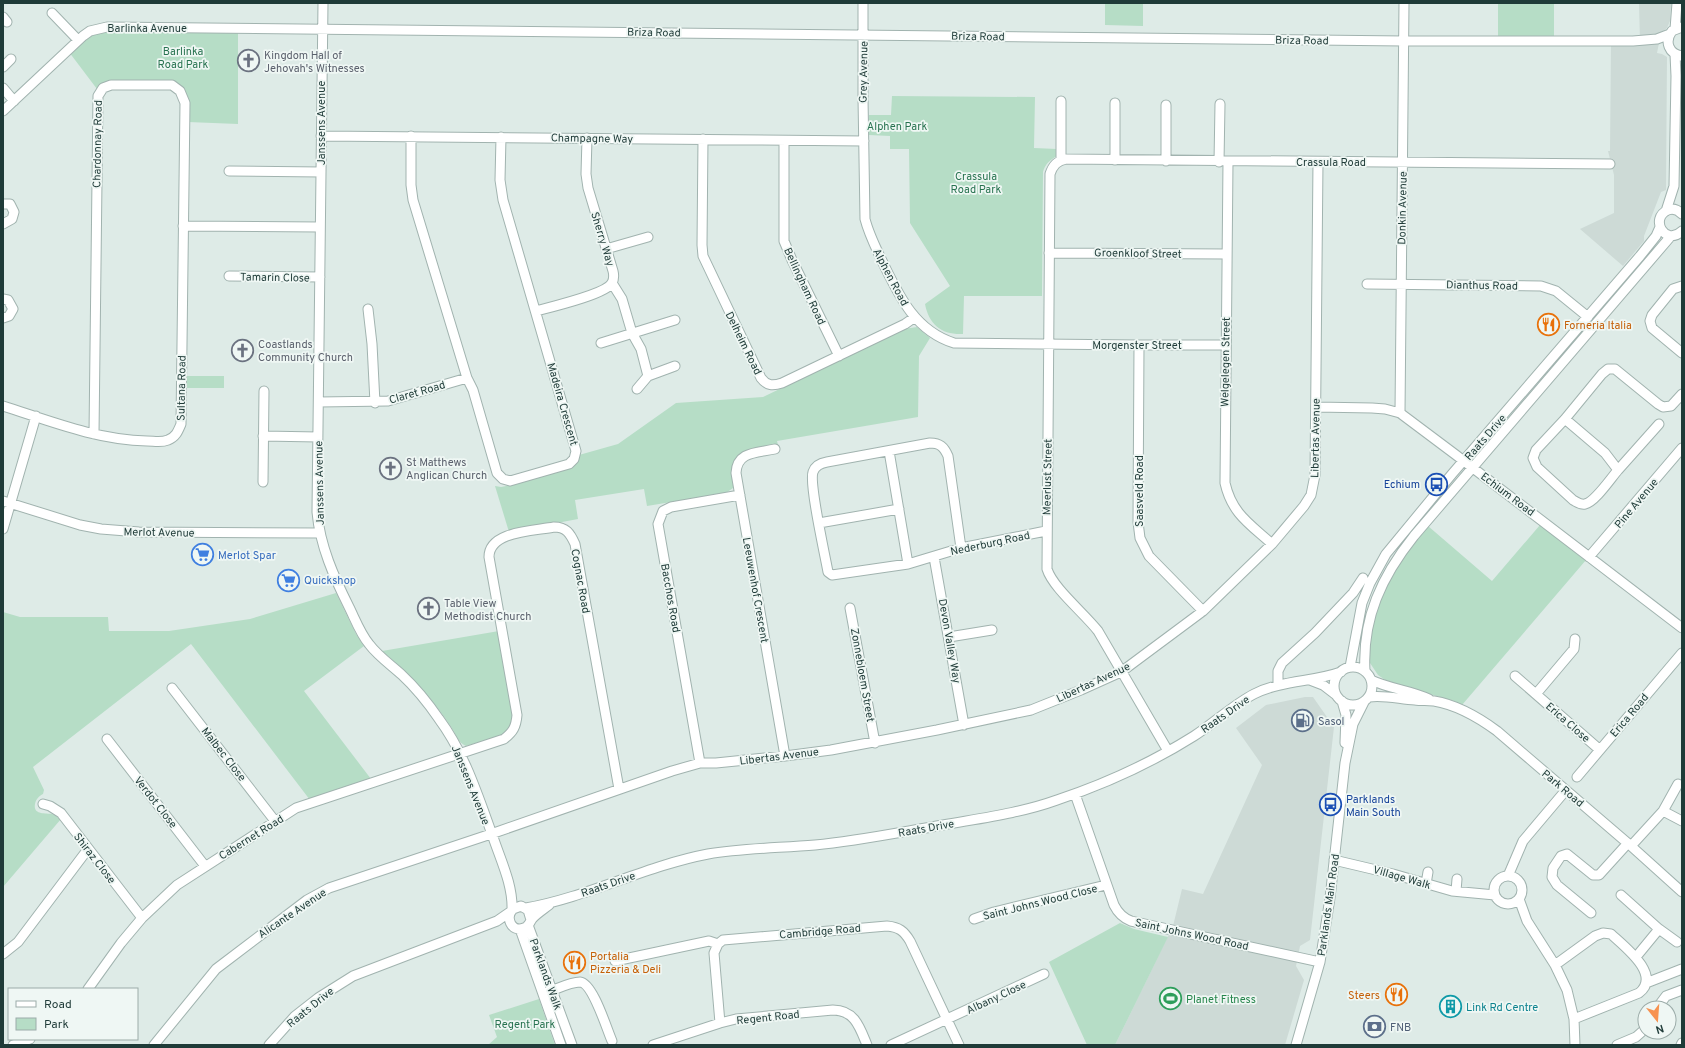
<svg xmlns="http://www.w3.org/2000/svg" width="1685" height="1048" font-family="Overpass,sans-serif">
<rect width="100%" height="100%" fill="#deebe7"/>
<!-- built -->
<path fill="#cddad6" d="M1639,3H1671L1670,21L1667,28L1661,33L1657,53L1662,54L1667,57L1666,190L1661,192L1644,236V241L1623,266L1580,229L1614,213V175L1608,151H1610L1611,41H1640Z
M1305,697H1313L1334,727L1310,940L1300,946L1296,966L1304,980L1285,1045H1115L1173,926L1182,889L1203,894L1262,765L1236,728L1266,705Z"/>
<!-- green -->
<path fill="#b6ddc6" d="M1105,3H1143V26L1105,25Z
M1498,3H1554V38L1498,37Z
M101,31L238,32V124L188,122L187,94L182,87L176,83L169,81L115,80L110,81L97,89L69,52L89,35Z
M892,96L1035,97L1034,148L1057,149V156C1050,160 1045,164 1043,172L1042,296H964L963,334C942,335 929,325 925,304L950,286L910,223L909,149H890V136L869,135V115H891Z
M917,327L930,338L919,356L918,417L777,441L778,445L747,451L733,488L726,493L647,506L644,489L575,500L578,519L509,532L495,486L501,487L512,485L579,455L618,444L676,403L763,397L904,329Z
M186,376H224V388H186Z
M1540,525L1586,560L1462,705L1454,701L1388,682L1378,675L1370,663L1369,648L1372,629L1381,597L1394,572L1407,551L1428,526L1492,581Z
M336,593L356,634L364,646L304,691L371,779L310,800L191,644L33,767L44,790L43,794C39,796 36,799 35,804C33,815 45,813 52,814C55,815 58,818 61,819L3,887V612L20,617H108L109,631H169L250,619Z
M499,631L513,715L511,726L503,735L466,746C458,743 456,734 451,727C432,698 409,673 382,651Z
M1120,923L1134,929L1168,937L1115,1045H1087L1049,962Z
M539,999L555,1045H488L497,1037L489,1015Z"/>
<g fill="none" stroke-linecap="round" stroke-linejoin="round">
<defs>
<path id="minor" d="M323,3L317,512C320,546 334,577 349,607C355,619 360,633 369,644C378,656 391,665 402,675C416,688 428,703 439,719C465,754 478,796 493,837C501,861 513,885 512,910
M863,3V98L865,219C869,235 877,250 884,265C900,298 916,331 954,343L1139,345H1226
M52,13L78,40
M3,17L7,22
M1682,27L1672,31C1664,42 1669,54 1682,56
M1675,29L1677,3
M3,67L11,59
M3,88L14,101
M1061,101V160
M3,111L83,36L90,31L107,27L1404,41H1633L1657,39L1670,34
M321,136L864,141
M411,136V185L413,200L467,378L473,390L497,473L503,479L510,481L569,464L574,459L576,451L503,200L500,180L501,137
M703,139L702,245L703,256L761,378C767,386 773,386 782,383L905,324L915,317
M784,141V241L792,260L839,356
M1115,160V103
M1166,161V105
M1219,162L1220,104
M1228,162L1225,483C1232,514 1250,524 1272,544
M229,171L321,172
M3,204H10L14,212L12,219L3,224
M1666,211L1674,186L1676,76L1675,54
M1682,214C1678,210 1673,208 1668,210C1649,218 1665,247 1682,231
M183,226L320,227
M606,249L648,237
M1049,253L1227,254
M229,276L320,277
M612,283L622,299L632,333L641,349L648,376L637,389
M1367,284L1541,286L1556,291L1588,317
M1682,286L1673,289L1652,315L1650,321L1652,328L1682,353
M3,299L8,300L13,309L9,316L3,318
M368,309L372,344L375,403
M536,311C551,307 606,294 612,283C614,279 614,275 613,271L588,188L586,174L587,138
M601,343L675,320
M1139,345L1138,522L1140,538L1149,556L1203,611
M648,376L675,366
M319,402L388,401L467,378
M3,406C50,421 97,440 147,441C154,441 161,443 168,440C176,437 178,431 181,424L185,103L180,91L172,85H111L103,88L98,96L94,434
M1316,407L1372,408L1385,409L1400,413L1456,455L1682,628
M1400,413L1404,3
M1565,419L1605,453L1618,470C1611,478 1595,502 1585,504C1580,505 1577,502 1573,500L1537,467L1533,458L1536,450L1565,419L1602,374L1608,369H1615L1658,404L1663,407L1671,406L1682,394
M263,436L318,437
M775,449C757,453 737,451 736,473L785,756
M889,451L908,564
M1618,470L1659,424
M263,482L264,391
M3,501L80,525L101,529L139,532L320,533
M819,523L899,509
M3,529L36,416
M961,548L948,456C944,447 940,443 930,443L827,462C821,463 815,466 813,472C809,484 825,555 828,572L832,575L908,564L961,548L1046,531
M934,557L964,725
M1589,557L1682,448
M850,608L875,743
M949,637L992,630
M1334 686a19 19 0 1 1 38 0a19 19 0 1 1-38 0Z
M1350,667L1362,603L1370,583L1386,554L1452,474L1640,256L1656,236L1660,227
M1365,671C1362,618 1382,576 1414,536L1671,236
M1515,676L1600,750
M1310,680L1323,685L1336,695
M1371,680C1390,689 1410,690 1429,699
M1278,684V671L1282,663L1315,633L1353,593L1363,578
M172,688L275,821
M1536,694L1574,649L1575,639
M1369,697C1385,695 1399,699 1415,700C1421,701 1428,700 1434,701C1458,705 1478,717 1497,731L1631,846L1682,892
M1342,701L1346,715L1345,743
M107,739L205,866
M1168,751L1098,631C1084,613 1053,588 1047,569L1050,174C1053,165 1057,161 1066,159L1610,164
M700,763L658,524L663,511L671,507L740,495
M1577,777L1682,653
M1075,794L1114,905C1118,913 1123,918 1131,921L1320,962
M43,804L50,806L61,813L142,918
M1663,811L1678,784
M1631,846L1663,811L1682,821
M1334,860L1393,874L1452,891L1495,895
M1494 890a14 14 0 1 1 28 0a14 14 0 1 1-28 0Z
M1508,876L1523,841L1566,790
M1426,884L1428,872
M1456,891L1457,879
M1621,895L1659,929L1677,942
M1519,899L1527,921L1555,965L1567,990L1574,1019L1575,1045
M526,908C588,897 645,866 708,854C743,848 780,848 815,845C858,841 901,832 943,825C982,818 1021,813 1057,800C1105,784 1151,763 1194,736C1214,723 1233,705 1254,694C1282,680 1313,682 1341,672
M1591,913L1557,885L1552,877L1553,868L1561,856L1567,854L1593,875H1599L1628,843
M974,919L994,912L1106,885
M531,920L528,910L521,906L513,909C505,917 511,933 524,928C529,927 529,923 532,919C536,914 544,909 549,905
M528,925L572,1045
M520,929L561,1045
M3,954L18,942L88,849
M1636,957L1659,929
M615,961L709,941L718,944
M1555,965L1595,936L1603,933L1611,934C1625,947 1662,975 1639,993L1574,1019
M1646,983L1682,969
M88,989L121,943L142,918L177,885L296,808L504,739C513,732 516,727 517,715L489,557C489,531 534,531 554,527C566,527 570,533 575,544L619,789
M548,992C557,989 570,982 580,982C593,983 607,1030 612,1041
M1657,1008L1666,996L1682,990
M720,1023L714,953L718,944L723,940L887,926C899,927 904,931 910,941L959,1045
M13,1045L30,1039
M154,1045L216,969L307,900L329,888L491,834L672,771L700,763H716L785,756L831,750L937,730L1031,710L1081,690L1121,672L1203,611L1272,544L1304,506L1311,495L1315,475L1318,162
M269,1045L295,1016L318,998L353,976L497,921L510,912
M653,1045L720,1023L736,1019L833,1010C855,1010 860,1028 867,1045
M891,1045L1044,974
M1296,1045L1320,962L1330,898L1345,763L1353,724L1364,702
M1617,1045L1636,1037L1645,1029
M1681,1045L1682,1043"/>
</defs>
<!-- minor casing -->
<use href="#minor" stroke="#a1b3af" stroke-width="11"/>
<!-- minor -->
<use href="#minor" stroke="#fff" stroke-width="9"/>
</g>
<!-- icons -->
<defs>
<symbol id="church-ring" viewBox="-11 -11 22 22"><circle r="9.5" fill="#eff7f4" stroke="#6b7280" stroke-width="1.5"/><path d="M-1.2-6h2.4v3.5h3.3v2.4h-3.3V6h-2.4V-.1h-3.3v-2.4h3.3Z" fill="#6b7280"/></symbol>
<symbol id="restaurant-ring" viewBox="-11 -11 22 22"><circle r="9.5" fill="#eff7f4" stroke="#e8710a" stroke-width="1.5"/><path d="M-5-6h1v4h1v-4h1v4h1v-4h1v5L-1.5 .5V6h-2V.5L-5-1ZM5-6V6H3V1.5H1.5Q1.5-4 5-6Z" fill="#e8710a"/></symbol>
<symbol id="bus-ring" viewBox="-11 -11 22 22"><circle r="9.5" fill="#eff7f4" stroke="#1a4fb4" stroke-width="1.5"/><path d="M-5-6H5V4H4V6H2V4H-2V6H-4V4H-5ZM-3.5-4V0h7V-4ZM-3.5 1.2v1.5H-2V1.2ZM2 1.2v1.5H3.5V1.2Z" fill="#1a4fb4"/></symbol>
<symbol id="supermarket-ring" viewBox="-11 -11 22 22"><circle r="9.5" fill="#eff7f4" stroke="#3f7fe0" stroke-width="1.5"/><path d="M-6-5.5h2.5l.6 2H6L4.5 2H-2.5L-4.4-4H-6ZM-1.5 3.2a1.3 1.3 0 1 0 .1 0ZM3 3.2a1.3 1.3 0 1 0 .1 0Z" fill="#3f7fe0"/></symbol>
<symbol id="fuel-ring" viewBox="-11 -11 22 22"><circle r="9.5" fill="#eff7f4" stroke="#5c6f8a" stroke-width="1.5"/><path d="M-5.5-6h7V0h2V4h1.3V-2.5L3-4.5l.8-.8L6-3V5H2.5V1h-1V6h-7ZM-4.2-4.7v3.2H.2V-4.7Z" fill="#5c6f8a"/></symbol>
<symbol id="stadium-ring" viewBox="-11 -11 22 22"><circle r="9.5" fill="#eff7f4" stroke="#2e9e5b" stroke-width="1.5"/><path d="M0-5a6.5 5 0 1 0 0 10a6.5 5 0 1 0 0-10ZM-3.5-1.8h7v3.6h-7Z" fill="#2e9e5b"/></symbol>
<symbol id="building-ring" viewBox="-11 -11 22 22"><circle r="9.5" fill="#eff7f4" stroke="#0f9aa8" stroke-width="1.5"/><path d="M-4-6H4V6H1V3H-1V6H-4ZM-2.5-4.3h1.7v1.8h-1.7ZM.8-4.3h1.7v1.8H.8ZM-2.5-1h1.7V.8h-1.7ZM.8-1h1.7V.8H.8Z" fill="#0f9aa8"/></symbol>
<symbol id="bank-ring" viewBox="-11 -11 22 22"><circle r="9.5" fill="#eff7f4" stroke="#5c6f8a" stroke-width="1.5"/><path d="M-6-4H6V4H-6ZM0-2.3a2.3 2.3 0 1 0 0 4.6a2.3 2.3 0 1 0 0-4.6Z" fill="#5c6f8a"/></symbol>
</defs>
<g fill-rule="evenodd">
<use href="#church-ring" x="236" y="48" width="25" height="25"/>
<use href="#restaurant-ring" x="1536" y="312" width="25" height="25"/>
<use href="#church-ring" x="230" y="338" width="25" height="25"/>
<use href="#church-ring" x="378" y="456" width="25" height="25"/>
<use href="#bus-ring" x="1424" y="472" width="25" height="25"/>
<use href="#supermarket-ring" x="190" y="542" width="25" height="25"/>
<use href="#supermarket-ring" x="276" y="568" width="25" height="25"/>
<use href="#church-ring" x="416" y="596" width="25" height="25"/>
<use href="#fuel-ring" x="1290" y="708" width="25" height="25"/>
<use href="#bus-ring" x="1318" y="792" width="25" height="25"/>
<use href="#restaurant-ring" x="562" y="950" width="25" height="25"/>
<use href="#restaurant-ring" x="1384" y="982" width="25" height="25"/>
<use href="#stadium-ring" x="1158" y="986" width="25" height="25"/>
<use href="#building-ring" x="1438" y="994" width="25" height="25"/>
<use href="#bank-ring" x="1362" y="1014" width="25" height="25"/>
</g>
<g text-anchor="middle" stroke-width="3.5" stroke-linejoin="round" paint-order="stroke">
<!-- street labels -->
<g font-size="11" fill="#1f3b38" stroke="#eff7f4">
<text x="147" y="32">Barlinka Avenue</text>
<text transform="translate(654 32) rotate(1)" y="4">Briza Road</text>
<text transform="translate(978 36) rotate(1)" y="4">Briza Road</text>
<text transform="translate(1302 40) rotate(1)" y="4">Briza Road</text>
<text transform="translate(863 72) rotate(-89)" y="4">Grey Avenue</text>
<text transform="translate(321 123) rotate(-90)" y="4">Janssens Avenue</text>
<text transform="translate(592 138) rotate(1)" y="4">Champagne Way</text>
<text transform="translate(97 144) rotate(-89)" y="4">Chardonnay Road</text>
<text x="1331" y="166">Crassula Road</text>
<text transform="translate(1402 208) rotate(-89)" y="4">Donkin Avenue</text>
<text transform="translate(603 239) rotate(73)" y="4">Sherry Way</text>
<text transform="translate(1138 253) rotate(1)" y="4">Groenkloof Street</text>
<text transform="translate(275 277) rotate(1)" y="4">Tamarin Close</text>
<text transform="translate(891 277) rotate(62)" y="4">Alphen Road</text>
<text transform="translate(1482 285) rotate(1)" y="4">Dianthus Road</text>
<text transform="translate(805 286) rotate(65)" y="4">Bellingham Road</text>
<text transform="translate(744 343) rotate(64)" y="4">Delheim Road</text>
<text x="1137" y="349">Morgenster Street</text>
<text transform="translate(1225 362) rotate(-89)" y="4">Welgelegen Street</text>
<text transform="translate(181 388) rotate(-89)" y="4">Sultana Road</text>
<text transform="translate(417 392) rotate(-16)" y="4">Claret Road</text>
<text transform="translate(563 404) rotate(74)" y="4">Madeira Crescent</text>
<text transform="translate(1485 437) rotate(-49)" y="4">Raats Drive</text>
<text transform="translate(1315 438) rotate(-89)" y="4">Libertas Avenue</text>
<text transform="translate(1047 477) rotate(-89)" y="4">Meerlust Street</text>
<text transform="translate(319 483) rotate(-91)" y="4">Janssens Avenue</text>
<text transform="translate(1139 491) rotate(-90)" y="4">Saasveld Road</text>
<text transform="translate(1508 494) rotate(37)" y="4">Echium Road</text>
<text transform="translate(1636 503) rotate(-50)" y="4">Pine Avenue</text>
<text transform="translate(159 532) rotate(1)" y="4">Merlot Avenue</text>
<text transform="translate(990 543) rotate(-12)" y="4">Nederburg Road</text>
<text transform="translate(581 581) rotate(80)" y="4">Cognac Road</text>
<text transform="translate(756 590) rotate(80)" y="4">Leeuwenhof Crescent</text>
<text transform="translate(671 598) rotate(80)" y="4">Bacchos Road</text>
<text transform="translate(950 641) rotate(80)" y="4">Devon Valley Way</text>
<text transform="translate(863 675) rotate(80)" y="4">Zonnebloem Street</text>
<text transform="translate(1093 682) rotate(-25)" y="4">Libertas Avenue</text>
<text transform="translate(1225 714) rotate(-35)" y="4">Raats Drive</text>
<text transform="translate(1629 715) rotate(-50)" y="4">Erica Road</text>
<text transform="translate(1568 722) rotate(41)" y="4">Erica Close</text>
<text transform="translate(224 754) rotate(52)" y="4">Malbec Close</text>
<text transform="translate(779 756) rotate(-7)" y="4">Libertas Avenue</text>
<text transform="translate(471 785) rotate(68)" y="4">Janssens Avenue</text>
<text transform="translate(1563 788) rotate(40)" y="4">Park Road</text>
<text transform="translate(156 802) rotate(52)" y="4">Verdot Close</text>
<text transform="translate(926 828) rotate(-10)" y="4">Raats Drive</text>
<text transform="translate(251 837) rotate(-32)" y="4">Cabernet Road</text>
<text transform="translate(95 858) rotate(52)" y="4">Shiraz Close</text>
<text transform="translate(1402 877) rotate(16)" y="4">Village Walk</text>
<text transform="translate(608 884) rotate(-19)" y="4">Raats Drive</text>
<text transform="translate(1040 902) rotate(-14)" y="4">Saint Johns Wood Close</text>
<text transform="translate(1328 905) rotate(-82)" y="4">Parklands Main Road</text>
<text transform="translate(292 913) rotate(-34)" y="4">Alicante Avenue</text>
<text transform="translate(820 931) rotate(-5)" y="4">Cambridge Road</text>
<text transform="translate(1192 934) rotate(12)" y="4">Saint Johns Wood Road</text>
<text transform="translate(546 974) rotate(70)" y="4">Parklands Walk</text>
<text transform="translate(996 997) rotate(-25)" y="4">Albany Close</text>
<text transform="translate(310 1007) rotate(-39)" y="4">Raats Drive</text>
<text transform="translate(768 1017) rotate(-6)" y="4">Regent Road</text>
</g>
<!-- park labels -->
<g font-size="11" fill="#287350" stroke="#eff7f4">
<text x="183" y="55">Barlinka<tspan x="183" dy="13">Road Park</tspan></text>
<text x="897" y="130">Alphen Park</text>
<text x="976" y="180">Crassula<tspan x="976" dy="13">Road Park</tspan></text>
<text x="525" y="1028">Regent Park</text>
</g>
<!-- worship labels -->
<g font-size="11" fill="#5b616d" stroke="#eff7f4" text-anchor="start">
<text x="264" y="59">Kingdom Hall of<tspan x="264" dy="13">Jehovah's Witnesses</tspan></text>
<text x="258" y="348">Coastlands<tspan x="258" dy="13">Community Church</tspan></text>
<text x="406" y="466">St Matthews<tspan x="406" dy="13">Anglican Church</tspan></text>
<text x="444" y="607">Table View<tspan x="444" dy="13">Methodist Church</tspan></text>
</g>
<!-- food labels -->
<g font-size="11" fill="#c56008" stroke="#eff7f4" text-anchor="start">
<text x="1564" y="329">Forneria Italia</text>
<text x="590" y="960">Portalia<tspan x="590" dy="13">Pizzeria &amp; Deli</tspan></text>
<text x="1380" y="999" text-anchor="end">Steers</text>
</g>
<!-- transit labels -->
<g font-size="11" fill="#164399" stroke="#eff7f4" text-anchor="end">
<text x="1420" y="488">Echium</text>
<text x="1346" y="803" text-anchor="start">Parklands<tspan x="1346" dy="13">Main South</tspan></text>
</g>
<!-- shop labels -->
<g font-size="11" fill="#366cbe" stroke="#eff7f4" text-anchor="start">
<text x="218" y="559">Merlot Spar</text>
<text x="304" y="584">Quickshop</text>
</g>
<!-- service labels -->
<g font-size="11" fill="#4e5e75" stroke="#eff7f4" text-anchor="start">
<text x="1318" y="725">Sasol</text>
<text x="1390" y="1031">FNB</text>
</g>
<!-- leisure labels -->
<g font-size="11" fill="#27864d" stroke="#eff7f4" text-anchor="start">
<text x="1186" y="1003">Planet Fitness</text>
</g>
<!-- culture labels -->
<g font-size="11" fill="#0d838f" stroke="#eff7f4" text-anchor="start">
<text x="1466" y="1011">Link Rd Centre</text>
</g>
</g>
<!-- border -->
<rect width="1685" height="1048" fill="none" stroke="#1f3b38" stroke-width="8"/>
<!-- legend -->
<rect x="8" y="988" width="130" height="52" fill="#eff7f4" stroke="#9caca9"/>
<rect x="16" y="1001" width="20" height="6" fill="#ffffff" stroke="#9caca9"/>
<text x="44" y="1008" font-size="12" fill="#1f3b38">Road</text>
<rect x="16" y="1018" width="20" height="12" fill="#b6ddc6" stroke="#9caca9"/>
<text x="44" y="1028" font-size="12" fill="#1f3b38">Park</text>
<!-- north arrow -->
<g transform="translate(1657 1020) rotate(163)"><circle r="19" fill="#eff7f4" stroke="#9caca9"/>
<path d="M0-3L7 15L0 10L-7 15Z" fill="#f79250"/>
<text y="-6" font-size="11" font-weight="bold" text-anchor="middle" fill="#1f3b38">N</text>
</g>
</svg>
